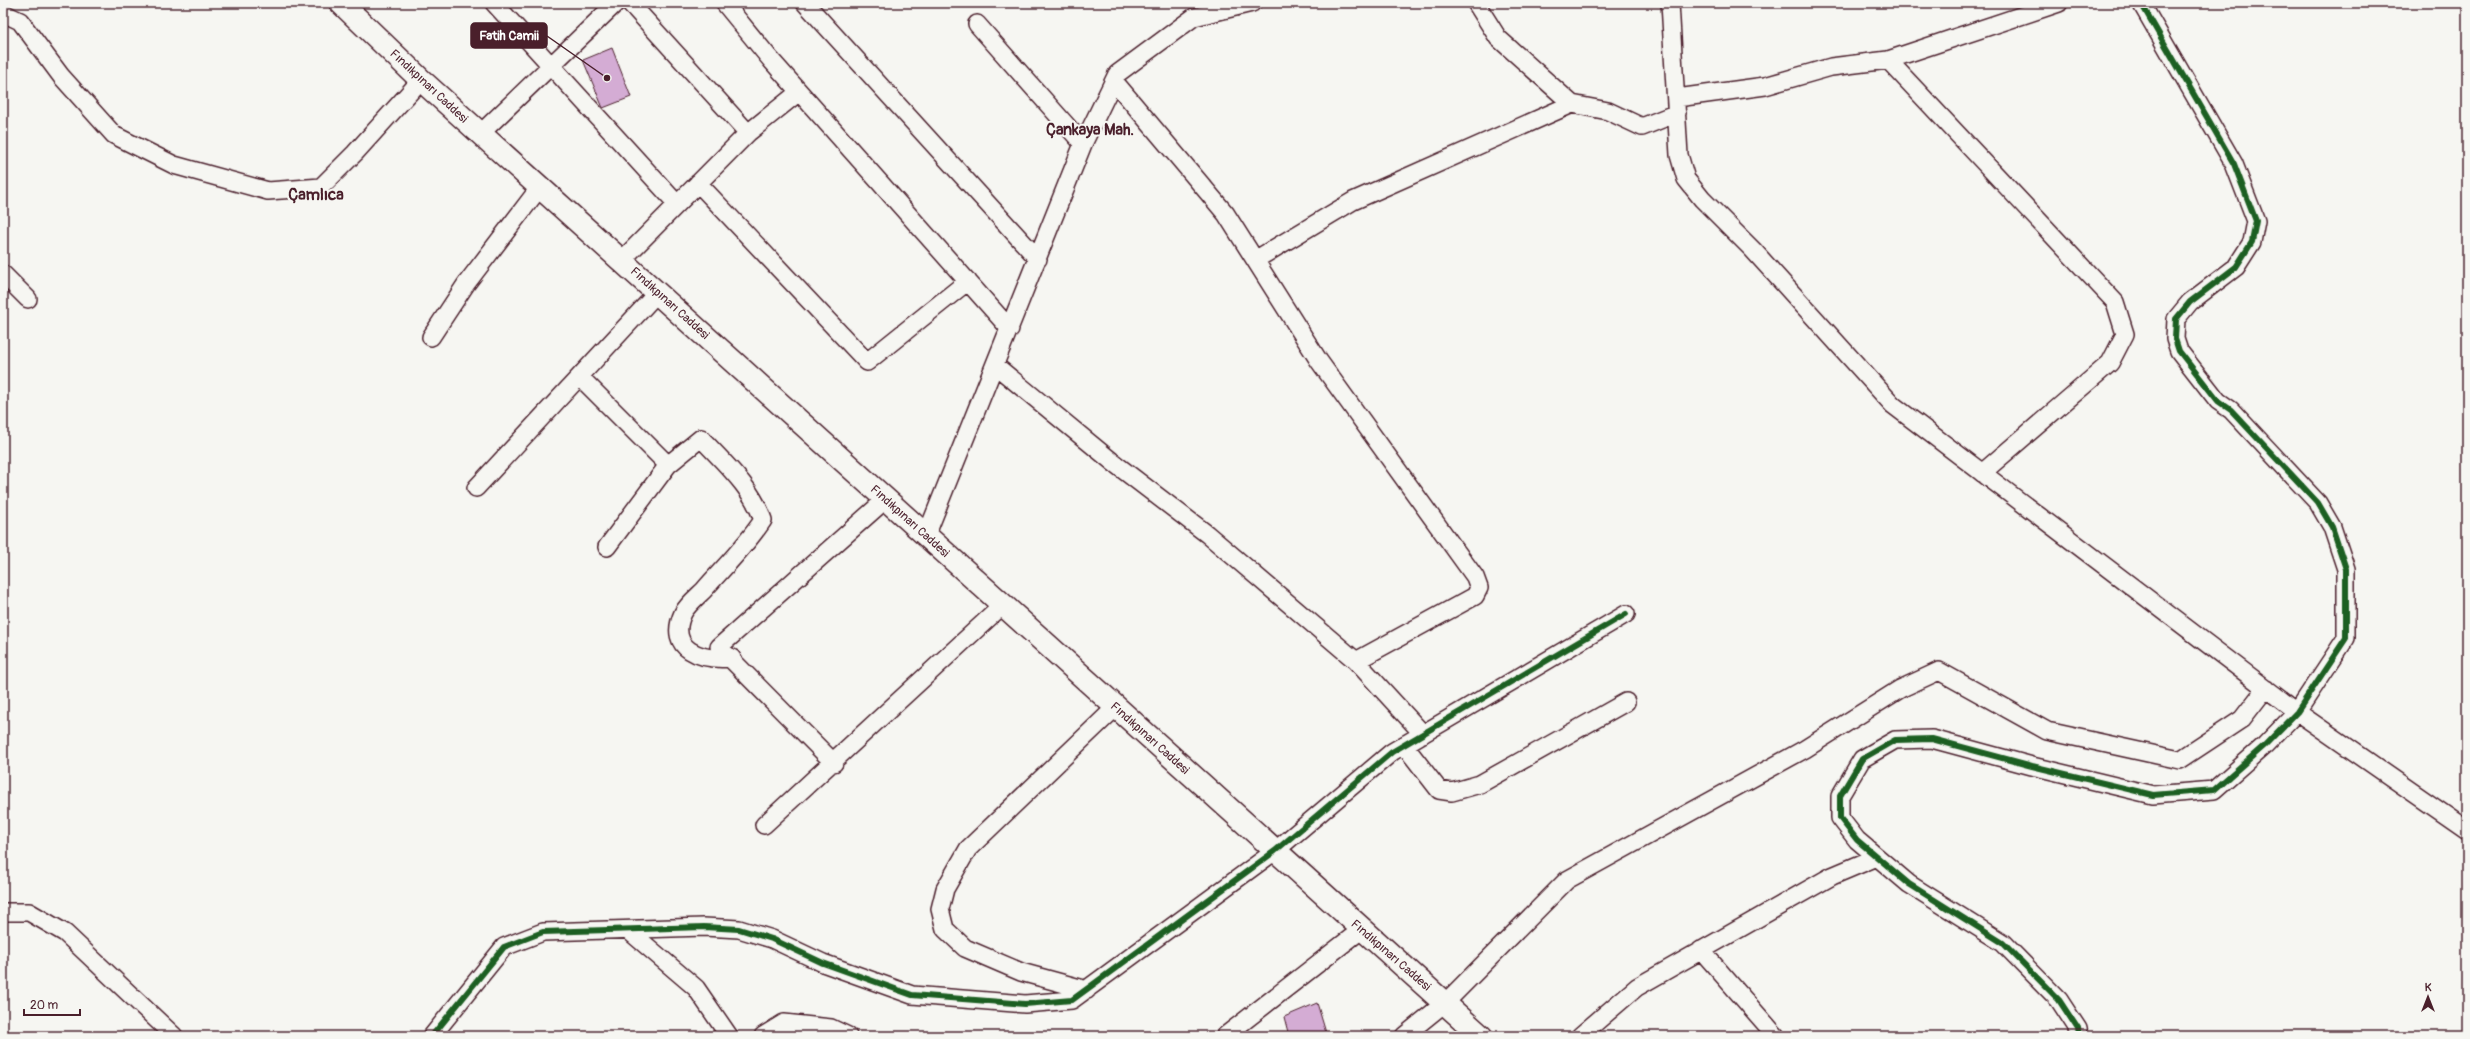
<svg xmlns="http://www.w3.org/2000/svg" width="2470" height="1039" font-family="Pangolin,sans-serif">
<rect width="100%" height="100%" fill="#f6f6f2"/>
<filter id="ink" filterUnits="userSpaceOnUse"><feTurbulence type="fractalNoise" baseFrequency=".025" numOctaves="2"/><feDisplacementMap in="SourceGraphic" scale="8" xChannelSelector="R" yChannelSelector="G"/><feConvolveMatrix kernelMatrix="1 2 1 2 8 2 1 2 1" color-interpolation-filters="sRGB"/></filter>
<g filter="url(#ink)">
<!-- building -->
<path fill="#d4acd4" stroke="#4a1f2b" d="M612,48L631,97L603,108L583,60Z
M1317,1003L1327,1036H1289L1284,1017Z"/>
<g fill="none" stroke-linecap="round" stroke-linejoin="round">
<defs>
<path id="minor" d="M494,3L677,204
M630,3L748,133
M729,3L726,5L771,60L1010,329
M805,3L1038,259
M1476,3L1498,38L1572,104L1608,111L1642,127L1677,113
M1670,3L1679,155L1686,179L1702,199L1753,250L1893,405L2297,712L2467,830
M3,13L20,21L61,76L114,135L174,165L268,191L321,187L355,153L421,80
M977,24L1083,144
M1888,60L2115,302L2125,334L2110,363L1982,473
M1114,81L1226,214L1319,361L1475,577L1479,588L1475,596L1356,661
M1677,98L1765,86L1831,67L1888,60L2059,3
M481,133L616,3
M698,183L867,362L968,281
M622,260L748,133L799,92
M1255,260L1353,201L1572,104
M3,274L28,299
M431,337L466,284L540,187
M996,366L1114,463L1207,534L1356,661L1423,734
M580,377L668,465
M476,488L658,292
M926,536L1083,144L1117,74L1194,17L1252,3
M607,547L668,465L701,438C724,463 752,487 763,520C746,546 724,567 704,590C698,596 687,605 683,613C666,650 702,661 732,658
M1404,745L1439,790L1452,792L1480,784L1626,702
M834,763L719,647L885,500
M764,825L1004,604
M3,912H29L65,933L174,1036
M628,930L696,988L729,1036
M1701,950L1776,1036
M1087,990L1021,972L965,948L945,929L940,909L945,889L968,849L1116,707
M432,1036L504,947L543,932L704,927L739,929L772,939L823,963L912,995L1025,1004L1072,1000L1275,851L1392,752L1626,614
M763,1036L784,1023L831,1028L848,1036
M1225,1036L1361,930
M1404,1036L1446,1002L1567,880L1805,749L1900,689L1939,671L2047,731L2180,760L2242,719L2266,688
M1580,1036L1637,987L1832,876L1877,857
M2079,1036L2078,1029L2059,1000L2003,943L1909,884L1857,840L1840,818V796L1862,759L1895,740L1932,739L2032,766L2153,795L2214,790L2265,745L2297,712L2346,638V569L2332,527L2318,503L2231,410L2218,401L2179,351L2175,339L2176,319L2190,302L2236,267L2252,242L2256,221L2234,164L2141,3"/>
<path id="secondary" d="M341,3L421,80L1481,1036"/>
</defs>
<!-- minor casing -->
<use href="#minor" stroke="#4a1f2b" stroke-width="20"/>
<!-- secondary casing -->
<use href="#secondary" stroke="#4a1f2b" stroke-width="25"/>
<!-- minor -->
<use href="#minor" stroke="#f6f6f2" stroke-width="17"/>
<!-- secondary -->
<use href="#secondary" stroke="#f6f6f2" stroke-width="22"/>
<defs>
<path id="cycleway" d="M432,1036L504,947L543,932L704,927L739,929L772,939L823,963L912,995L1025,1004L1072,1000L1275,851L1392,752L1626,614
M2079,1036L2078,1029L2059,1000L2003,943L1909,884L1857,840L1840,818V796L1862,759L1895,740L1932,739L2032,766L2153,795L2214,790L2265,745L2297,712L2346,638V569L2332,527L2318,503L2231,410L2218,401L2179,351L2175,339L2176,319L2190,302L2236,267L2252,242L2256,221L2234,164L2141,3"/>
</defs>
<!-- cycleway casing -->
<use href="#cycleway" stroke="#f6f6f2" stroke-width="8"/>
<!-- cycleway -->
<use href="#cycleway" stroke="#1b5e20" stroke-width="6"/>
</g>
</g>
<g text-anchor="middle" stroke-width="4" stroke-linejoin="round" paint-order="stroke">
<!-- street labels -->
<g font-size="12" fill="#4a1f2b" stroke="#f6f6f2">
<text transform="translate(429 86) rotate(43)" y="4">Fındıkpınarı Caddesi</text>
<text transform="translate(670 303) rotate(42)" y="4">Fındıkpınarı Caddesi</text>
<text transform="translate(910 521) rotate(42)" y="4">Fındıkpınarı Caddesi</text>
<text transform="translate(1150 738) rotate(42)" y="4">Fındıkpınarı Caddesi</text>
<text transform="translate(1391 955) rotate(41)" y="4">Fındıkpınarı Caddesi</text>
</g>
<!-- district labels -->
<g font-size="16" font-weight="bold" fill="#4a1f2b" stroke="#f6f6f2">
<text x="1090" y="135">Çankaya Mah.</text>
<text x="316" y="200">Çamlıca</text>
</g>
</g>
<!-- callouts -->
<path fill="none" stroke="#4a1f2b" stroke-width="1.5" d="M607 78L547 36"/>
<circle fill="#4a1f2b" stroke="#f6f6f2" stroke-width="1.5" cx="607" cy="78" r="4"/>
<rect fill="#4a1f2b" stroke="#4a1f2b" stroke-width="1.5" x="471" y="23" width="76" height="25" rx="4"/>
<g font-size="13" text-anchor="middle" font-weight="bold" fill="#fff">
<text x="509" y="40">Fatih Camii</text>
</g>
<!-- margin -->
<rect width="2470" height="1039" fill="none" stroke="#f6f6f2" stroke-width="16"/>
<rect x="8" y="8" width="2454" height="1023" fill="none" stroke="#4a1f2b" stroke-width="1.5" filter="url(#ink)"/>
<!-- north arrow -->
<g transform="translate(2428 997)" stroke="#f6f6f2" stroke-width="3" paint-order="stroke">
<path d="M0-3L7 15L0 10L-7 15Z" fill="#4a1f2b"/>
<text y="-6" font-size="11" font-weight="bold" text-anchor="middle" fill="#4a1f2b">K</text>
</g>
<!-- scale -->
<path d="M24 1009v6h56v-6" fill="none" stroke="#4a1f2b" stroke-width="2"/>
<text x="30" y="1009" font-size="12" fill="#4a1f2b" stroke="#f6f6f2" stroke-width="3" paint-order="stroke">20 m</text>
</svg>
